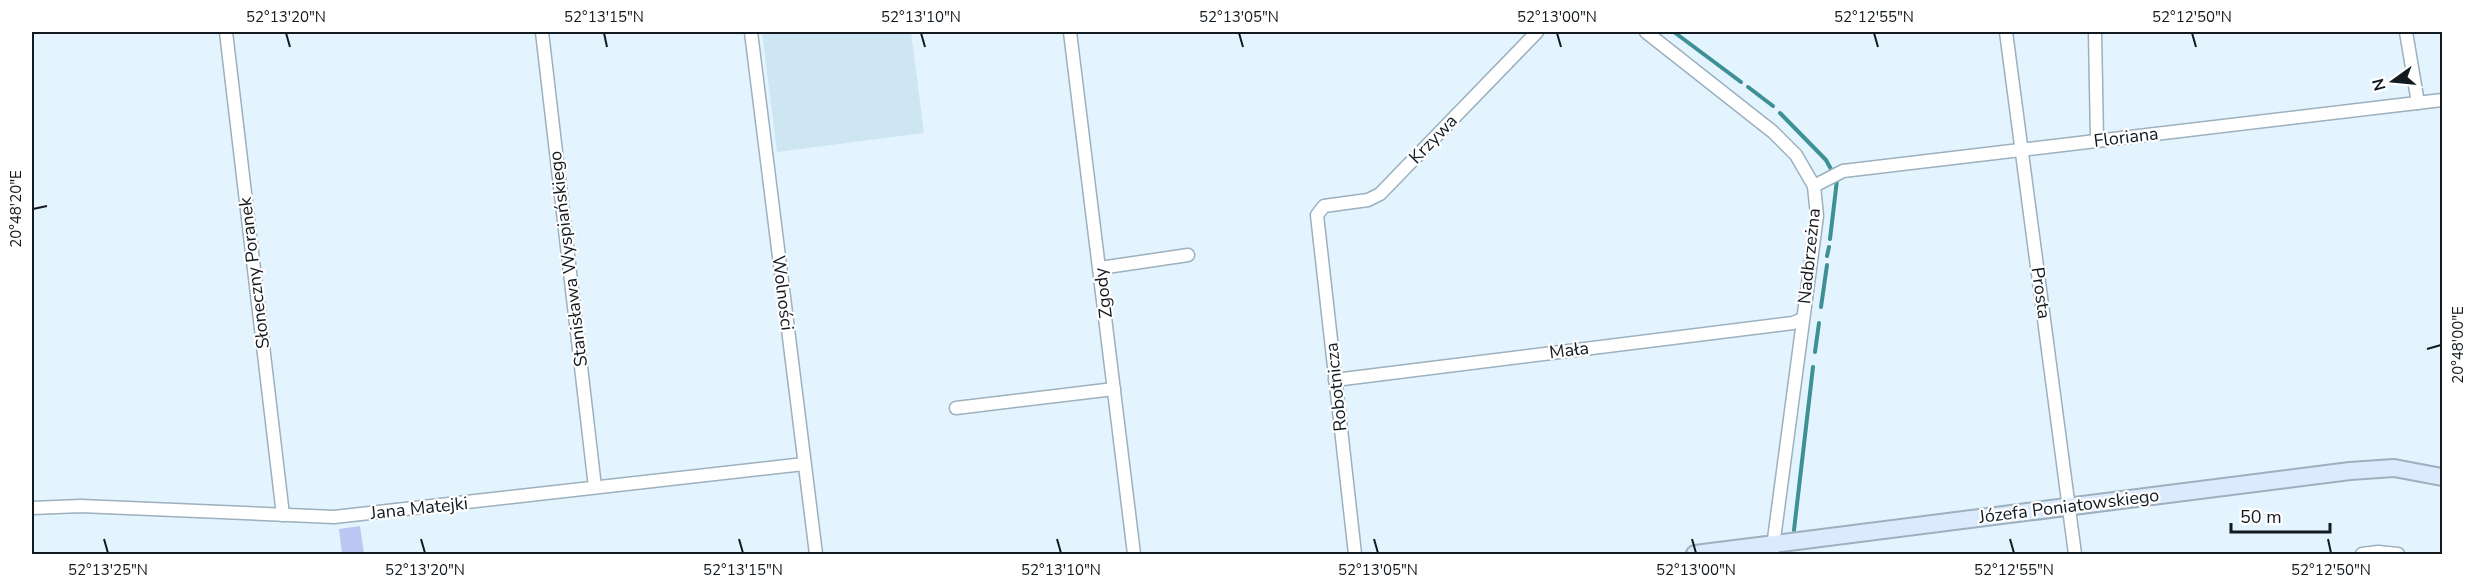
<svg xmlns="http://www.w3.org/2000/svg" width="2474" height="586" viewBox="0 0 2474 586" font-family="'Nunito Sans',sans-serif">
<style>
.built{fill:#cee5f2}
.green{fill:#bbc6f2}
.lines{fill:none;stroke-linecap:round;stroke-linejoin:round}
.stream{stroke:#3d9094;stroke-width:4}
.street-casing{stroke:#9cb0bd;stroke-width:15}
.secondary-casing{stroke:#9cb0bd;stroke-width:20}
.street{stroke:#fff;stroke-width:12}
.secondary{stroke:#dceafe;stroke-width:16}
.ticks{fill:none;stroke:#131a1f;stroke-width:2}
.labels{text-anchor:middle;stroke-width:4.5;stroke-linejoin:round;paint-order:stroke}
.street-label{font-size:18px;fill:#131a1f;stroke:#fff}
.neatline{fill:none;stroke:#131a1f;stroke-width:2}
.ticks-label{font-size:15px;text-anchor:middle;fill:#131a1f}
</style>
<rect width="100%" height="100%" fill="#e3f4ff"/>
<polygon class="built" points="762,32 911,32 924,133 777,152"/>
<polygon class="green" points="360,526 364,554 342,554 339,529"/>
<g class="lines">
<g class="stream">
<polyline points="1674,32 1741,82"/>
<polyline points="1748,87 1773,106"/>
<polyline points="1780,113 1826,160 1837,180 1830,239"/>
<polyline points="1827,256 1829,247"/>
<polyline points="1821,307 1827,265"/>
<polyline points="1815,352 1819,323"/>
<polyline points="1794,530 1813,367"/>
</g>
<g class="street-casing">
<g id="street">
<polyline points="226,32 283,515"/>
<polyline points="542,32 595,487"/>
<polyline points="751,32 816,554"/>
<polyline points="1070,32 1134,554"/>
<polyline points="1646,32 1773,132 1796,155 1814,186 1817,216 1772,554"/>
<polyline points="2006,32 2075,554"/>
<polyline points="2095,32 2097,140"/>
<polyline points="2406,32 2418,103"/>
<polyline points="1814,186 1843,171 2442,100"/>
<polyline points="1100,268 1188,255"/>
<polyline points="1335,380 1793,323 1802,319"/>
<polyline points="956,408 1114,389"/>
<polyline points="32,508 81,506 334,517 804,464"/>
<polyline points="1355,554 1317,215 1324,206 1368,200 1380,194 1537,32"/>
<polyline points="2362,554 2378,552 2398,554"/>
</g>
</g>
<g class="secondary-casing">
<polyline id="secondary" points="1695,554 2350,471 2394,468 2442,477"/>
</g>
<use href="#street" class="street"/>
<use href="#secondary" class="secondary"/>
</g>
<path class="ticks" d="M286,33L290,47M604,33L607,47M921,33L925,47M1239,33L1243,47M1557,33L1561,47M1874,33L1878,47M2192,33L2196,47M33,209L47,206M2427,349L2441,345M104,539L108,553M421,539L425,553M739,539L743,553M1057,539L1061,553M1374,539L1378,553M1692,539L1696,553M2010,539L2014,553M2328,539L2331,553"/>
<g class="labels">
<g class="street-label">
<text transform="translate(2126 137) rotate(-7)" y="6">Floriana</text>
<text transform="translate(1433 139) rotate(-46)" y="6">Krzywa</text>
<text transform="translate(1809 256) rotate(-84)" y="6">Nadbrzeżna</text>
<text transform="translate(568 259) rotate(-97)" y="6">Stanisława Wyspiańskiego</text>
<text transform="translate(254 273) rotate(-97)" y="6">Słoneczny Poranek</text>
<text transform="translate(783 293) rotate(83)" y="6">Wolności</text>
<text transform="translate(1103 293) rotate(-97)" y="6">Zgody</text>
<text transform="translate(2041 293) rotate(82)" y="6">Prosta</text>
<text transform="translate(1569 350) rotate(-7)" y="6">Mała</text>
<text transform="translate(1336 387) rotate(-96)" y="6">Robotnicza</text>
<text transform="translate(2069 506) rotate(-7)" y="6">Józefa Poniatowskiego</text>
<text transform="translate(419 508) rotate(-6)" y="6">Jana Matejki</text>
</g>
</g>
<rect width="2474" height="586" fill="none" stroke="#ffffff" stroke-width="66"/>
<g transform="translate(2393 81) rotate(255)" stroke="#ffffff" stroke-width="4.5" paint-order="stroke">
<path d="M0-4.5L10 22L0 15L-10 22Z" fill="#131a1f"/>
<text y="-9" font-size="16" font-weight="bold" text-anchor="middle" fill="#131a1f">N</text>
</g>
<path d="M2231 523v9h99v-9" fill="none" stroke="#131a1f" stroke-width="3"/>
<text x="2240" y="523" font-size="18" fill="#131a1f" stroke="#ffffff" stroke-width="4.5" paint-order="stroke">50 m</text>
<rect x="33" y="33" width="2408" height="520" class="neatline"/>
<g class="ticks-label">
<text x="286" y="22">52°13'20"N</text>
<text x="604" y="22">52°13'15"N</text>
<text x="921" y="22">52°13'10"N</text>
<text x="1239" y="22">52°13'05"N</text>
<text x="1557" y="22">52°13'00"N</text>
<text x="1874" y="22">52°12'55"N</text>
<text x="2192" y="22">52°12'50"N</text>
<text transform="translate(16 209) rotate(-90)" y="5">20°48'20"E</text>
<text transform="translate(2458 345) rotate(-90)" y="5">20°48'00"E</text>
<text x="108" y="575">52°13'25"N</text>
<text x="425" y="575">52°13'20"N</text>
<text x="743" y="575">52°13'15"N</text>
<text x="1061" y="575">52°13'10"N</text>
<text x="1378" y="575">52°13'05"N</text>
<text x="1696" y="575">52°13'00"N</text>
<text x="2014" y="575">52°12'55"N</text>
<text x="2331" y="575">52°12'50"N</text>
</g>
</svg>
